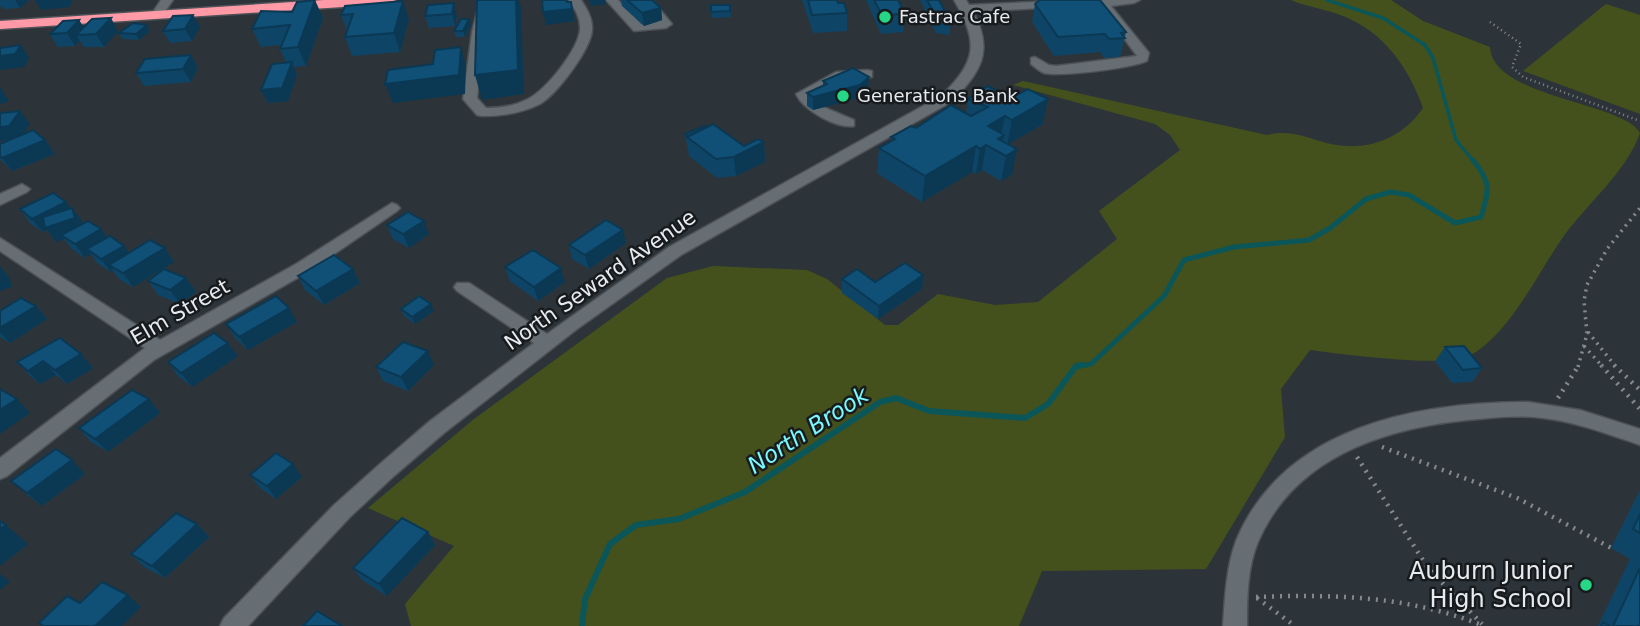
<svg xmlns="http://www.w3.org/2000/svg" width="1640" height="626" viewBox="0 0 1640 626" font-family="'DejaVu Sans',sans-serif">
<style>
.green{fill:#45511c}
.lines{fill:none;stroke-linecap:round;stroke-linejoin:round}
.stream-far2{stroke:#0a5659;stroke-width:3.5}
.stream-far1{stroke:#0a5659;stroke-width:5}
.stream{stroke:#0a5659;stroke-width:6}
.minor-casing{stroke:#4c5156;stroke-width:3}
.highway-casing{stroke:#4c5156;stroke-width:3}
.path-far2{stroke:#858a8f;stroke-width:2.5;stroke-dasharray:1 3.5;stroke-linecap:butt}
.path-far1{stroke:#858a8f;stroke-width:3.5;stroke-dasharray:2 5;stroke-linecap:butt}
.path{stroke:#858a8f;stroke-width:4.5;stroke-dasharray:2 6;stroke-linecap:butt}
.minor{fill:#666e74;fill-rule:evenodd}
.highway{fill:#ff9aa6;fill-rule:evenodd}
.wall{fill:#0e4566}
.shaded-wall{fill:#0b3853}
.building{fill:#105077;stroke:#0b3853;stroke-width:2}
.poi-dot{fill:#26d886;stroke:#181b1d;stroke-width:2.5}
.labels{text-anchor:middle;stroke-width:5;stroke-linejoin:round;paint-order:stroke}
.far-poi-label{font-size:18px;fill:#e7ebef;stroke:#181b1d;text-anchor:start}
.street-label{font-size:21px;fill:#e7ebef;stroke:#181b1d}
.water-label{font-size:23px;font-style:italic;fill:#7af9fe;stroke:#181b1d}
.near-poi-label{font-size:24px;fill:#e7ebef;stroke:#181b1d;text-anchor:end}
</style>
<rect width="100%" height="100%" fill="#2d3439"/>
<g class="green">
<path d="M1291,0H1391L1423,21L1490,47C1492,98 1624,102 1640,133C1626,173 1585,205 1561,240C1537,275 1508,336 1469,356C1444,368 1341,354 1310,350L1281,389L1285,437L1206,569L1042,571L1019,626H411L405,604L454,546L368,508L474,419L667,278L713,266L807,270L827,279L885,325H898L938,294L995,305L1038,302L1117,239L1099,211L1180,150L1170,135L1155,124L1013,85L1023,81L1267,135C1298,127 1317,145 1347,146C1378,148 1406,133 1423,108C1409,68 1384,32 1343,16C1326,9 1307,7 1291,0Z"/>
<polygon points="1606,4 1640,15 1640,114 1523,71"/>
</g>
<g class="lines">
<polyline class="stream-far2" points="1327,0 1383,18 1425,45 1433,58 1456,140 1474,162"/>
<path class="stream-far1" d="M1075,367L1091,364L1164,296L1184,260L1234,247L1309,240L1330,228L1366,199L1390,192L1409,195L1455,223L1481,217C1489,189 1492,184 1473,160"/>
<polyline class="stream" points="582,626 585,599 610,544 636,525 679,519 745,492 880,402 896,398 929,411 1025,418 1048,404 1076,366 1082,365"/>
<g class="minor-casing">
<g id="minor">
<polygon points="161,0 173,0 161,17 153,17 151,15"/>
<path d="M480,0H492L484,32L477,98L486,108C501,108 515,106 528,99C546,90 578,50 580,30C581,19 575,9 569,0H581C587,9 593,19 592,30C591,49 557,94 540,104C522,113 502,116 482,116L477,115L463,99L472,32Z"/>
<polygon points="606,0 618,0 641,24 658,22 640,0 652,0 672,24 666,28 634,31"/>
<path d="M954,0H966L969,5L1057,1L1063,4L1057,7L973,12C995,52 980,73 951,102L681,255L577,329L444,433L395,475L350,517L248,626H220L224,618L334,505L381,463L430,421L534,343L457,291L454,287L457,283H469L547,334L669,247L941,96C977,61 979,43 954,0Z"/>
<path d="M1096,0H1140L1134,3L1111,6L1149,53L1147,61C1132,68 1061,77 1044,73C1039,71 1035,67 1031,64V58L1035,57L1049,65L1056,66L1137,56Z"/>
<path d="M867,70L872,71V77L844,79L810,95L821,106L854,120V126C837,129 803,110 796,94L836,72Z"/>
<polygon points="22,184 30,189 27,192 0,205 0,194"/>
<polygon points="392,203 397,205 400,208 397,211 308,272 154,360 7,476 0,479 0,458 145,348 0,251 0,238 160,340 296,264"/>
<path d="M1528,402L1580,410L1640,429V445C1608,434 1577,422 1543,418C1522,415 1500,417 1479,419C1391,426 1296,454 1258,542C1247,568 1247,599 1247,626H1223C1225,598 1226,568 1236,541C1283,427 1417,402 1528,402Z"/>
</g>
</g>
<g class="highway-casing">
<polygon id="highway" points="324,0 396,0 389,4 0,29 0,21"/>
</g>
<polyline class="path-far2" points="1490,22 1521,44 1512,67 1523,77 1640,121"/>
<g class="path-far1">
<polyline points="1588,332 1616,367"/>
<polyline points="1584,346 1603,367"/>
<polyline points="1578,367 1587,334 1584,301 1587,285 1607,249 1640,208"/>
</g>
<g class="path">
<polyline points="1601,365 1640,409"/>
<polyline points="1614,365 1640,390"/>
<polyline points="1558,398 1579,365"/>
<polyline points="1382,447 1517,498 1615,550"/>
<polyline points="1357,457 1428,568 1482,624"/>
<path d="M1256,597C1335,594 1410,596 1484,626"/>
<polyline points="1257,598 1295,626"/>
</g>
<use href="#minor" class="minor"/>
<use href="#highway" class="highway"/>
</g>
<g class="wall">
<polygon points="0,0 29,0 20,8 4,9 3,7 0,7"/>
<polygon points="621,0 652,0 661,8 662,20 644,26 622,6"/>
<polygon points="802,0 837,0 838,3 847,13 847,31 813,33"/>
<polygon points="866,0 898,0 905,14 903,32 881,34"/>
<polygon points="920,0 939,0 951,23 949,35 936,33"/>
<polygon points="1035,4 1126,32 1120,57 1104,58 1100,52 1054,56 1032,22"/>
<polygon points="428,5 457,16 455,26 429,28 425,16"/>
<polygon points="711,5 730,5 731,17 712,18"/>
<polygon points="345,6 409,19 400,52 352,56 345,37 347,30 341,15"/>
<polygon points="193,15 200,27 192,41 170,43 163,31"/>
<polygon points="323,18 306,66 294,67 297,75 288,101 268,103 261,90 286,62 280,49 281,45 261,47 252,29"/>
<polygon points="79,20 84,28 118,31 104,47 84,47 80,41 75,46 58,47 50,34"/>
<polygon points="471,25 465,37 456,37 454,31"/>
<polygon points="150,31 139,40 123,39 119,33"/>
<polygon points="191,55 198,68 191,82 144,86 136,73"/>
<polygon points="823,81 868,90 859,98 813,110 807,106 807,93 823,86"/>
<polygon points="968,99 1043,124 1008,144 1012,175 1001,181 982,170 976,174 972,172 922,202 877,173 879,148 891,141 891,137 966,114"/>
<polygon points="20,111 30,124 22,135 45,140 55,154 12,171 0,159 0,144 8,140 0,141"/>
<polygon points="685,134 744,146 764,142 765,162 736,176 717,178 689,156"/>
<polygon points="66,202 70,208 72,208 83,224 101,229 108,238 124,246 129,253 165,248 174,262 133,287 119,279 113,271 111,272 97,263 91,254 85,258 72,249 64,239 56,242 47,230 43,232 30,223 20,209"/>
<polygon points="387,225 429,234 409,248 393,239"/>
<polygon points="626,243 589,269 572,259 569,245"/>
<polygon points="505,267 565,282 538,301 510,281"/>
<polygon points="353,269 360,283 324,305 305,290 298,276"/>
<polygon points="923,275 922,289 878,319 842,293 842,279 875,282"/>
<polygon points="186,278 196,292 180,304 158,295 148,281"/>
<polygon points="36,306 47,319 10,343 0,337 0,311"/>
<polygon points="289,308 297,322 248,350 235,338 226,324"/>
<polygon points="401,309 434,311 415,324 404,316"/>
<polygon points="1445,347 1482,368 1472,382 1452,383 1435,361"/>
<polygon points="81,354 93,368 67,384 56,375 40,384 30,376 17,362"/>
<polygon points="238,356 192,387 178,376 168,362"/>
<polygon points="434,365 408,391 383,381 376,367"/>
<polygon points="149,399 160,413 108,452 91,442 79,428"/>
<polygon points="85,474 42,506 26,494 11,481"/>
<polygon points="250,475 302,477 276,499 260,488"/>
<polygon points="1640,490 1640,626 1598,626 1630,559 1611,548"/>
<polygon points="197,524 209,537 165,578 144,567 131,554"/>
<polygon points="428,532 435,545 387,596 362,580 353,568"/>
</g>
<g class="shaded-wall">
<polygon points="15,0 29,0 20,8"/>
<polygon points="35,0 73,0 69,7 41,10"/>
<polygon points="315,0 323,18 306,66 298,47"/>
<polygon points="516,0 519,0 521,7 524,94 482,100 475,75"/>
<polygon points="566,0 568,9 571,2 575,21 546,25 543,12"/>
<polygon points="589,0 605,0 606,4 591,6"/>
<polygon points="403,1 409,19 400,52 394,33"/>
<polygon points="454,3 457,16 455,26 452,14"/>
<polygon points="661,8 662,20 644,26 642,13"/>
<polygon points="193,15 200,27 192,41 185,29"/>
<polygon points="111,18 118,31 104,47 96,34"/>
<polygon points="469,19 471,25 465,37 463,31"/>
<polygon points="79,20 87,33 76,35 80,41 75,46 67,33"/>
<polygon points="147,25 150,31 139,40 136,34"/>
<polygon points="21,45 29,58 24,67 0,70 0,56"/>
<polygon points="461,47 466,66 465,94 393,103 385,84 459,75"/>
<polygon points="191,55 198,68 191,82 183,69"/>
<polygon points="292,62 297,75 288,101 268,103 261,90"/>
<polygon points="869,77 868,90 859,98 813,110 813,97"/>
<polygon points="0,87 9,101 0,104"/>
<polygon points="1048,99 1043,124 1007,145 1012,120"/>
<polygon points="20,111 30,124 19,139 0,141 0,127"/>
<polygon points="1005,116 1001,136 1004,135 1001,153 986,145 982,170 976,174 980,149 988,126"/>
<polygon points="45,140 55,154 12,171 2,158"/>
<polygon points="764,142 765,162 736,176 734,157"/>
<polygon points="976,146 972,172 922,202 925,176"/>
<polygon points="1017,149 1012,175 1001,181 1006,156"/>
<polygon points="66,202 73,212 72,208 82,221 85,232 61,235 64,239 56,242 47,230 43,232 32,219"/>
<polygon points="424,221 429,234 409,248 403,234"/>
<polygon points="101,229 111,243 87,249 91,254 85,258 75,244"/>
<polygon points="623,230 626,243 589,269 585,255"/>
<polygon points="124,246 134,259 109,265 113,271 111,272 101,259"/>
<polygon points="165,248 174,262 133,287 123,273"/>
<polygon points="0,266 9,277 12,287 0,291"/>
<polygon points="561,268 565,282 538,301 534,287"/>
<polygon points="353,269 360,283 324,305 316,291"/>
<polygon points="923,275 922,289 878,319 879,306"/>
<polygon points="186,278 196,292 180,304 170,290"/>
<polygon points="431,304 434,311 415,324 412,317"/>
<polygon points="36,306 47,319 10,343 0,332 0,328"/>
<polygon points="289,308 297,322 248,350 239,337"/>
<polygon points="228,343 238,356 192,387 181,373"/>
<polygon points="428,351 434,365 408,391 401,377"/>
<polygon points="81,354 93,368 67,384 55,370"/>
<polygon points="43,361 56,375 40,384 28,371"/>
<polygon points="17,399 30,413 0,434 0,410"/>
<polygon points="149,399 160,413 108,452 95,439"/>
<polygon points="72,460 85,474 42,506 27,493"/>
<polygon points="293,464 302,477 276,499 267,486"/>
<polygon points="197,524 209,537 165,578 152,566"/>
<polygon points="6,525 28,544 0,566 0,529"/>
<polygon points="428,532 435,545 387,596 379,584"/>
<polygon points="0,574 10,582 0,590"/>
<polygon points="128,595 141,607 122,626 95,626"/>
</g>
<g class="building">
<polygon points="315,0 298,47 280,49 290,25 252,29 261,11 292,12 297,2"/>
<polygon points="477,0 516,0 518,70 475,75"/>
<polygon points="542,0 566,0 567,2 571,2 572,9 543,12"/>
<polygon points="627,0 652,0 661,8 642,13"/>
<polygon points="808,0 837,0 838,3 844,3 847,13 812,15"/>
<polygon points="874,0 898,0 905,14 882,15"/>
<polygon points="927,0 939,0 951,23 938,20"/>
<polygon points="1040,0 1100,0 1126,32 1121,33 1125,38 1109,39 1105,34 1058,37 1035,4"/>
<polygon points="403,1 394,33 345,37 353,14 341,15 345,6"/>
<polygon points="454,3 452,14 425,16 428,5"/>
<polygon points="711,5 730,5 730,11 711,12"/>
<polygon points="193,15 185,29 163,31 173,16"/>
<polygon points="111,18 96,34 76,35 92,19"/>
<polygon points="461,19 469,19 463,31 454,31"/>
<polygon points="79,20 67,33 50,34 63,21"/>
<polygon points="133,23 147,25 136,34 119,33"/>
<polygon points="21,45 15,54 0,56 0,48"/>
<polygon points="461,47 459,75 385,84 388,70 433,64 435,50"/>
<polygon points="191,55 183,69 136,73 145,59"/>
<polygon points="292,62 282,88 261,90 272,64"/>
<polygon points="853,68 869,77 860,85 813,97 807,93 827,84 823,81"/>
<polygon points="988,86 1011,98 1028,89 1048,99 1012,120 1005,116 988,126 1004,135 998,139 1017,149 1006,156 986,145 980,149 976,146 925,176 879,148 895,139 891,137 911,126 916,128 951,105 971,116 988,107 968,99"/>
<polygon points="20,111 9,126 0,127 0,114 1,113"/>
<polygon points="713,124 744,146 758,139 764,142 734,157 716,159 687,137"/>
<polygon points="704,126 706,127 688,136 685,134"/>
<polygon points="33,130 45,140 2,158 0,156 0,144"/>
<polygon points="53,193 66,202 32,219 20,209"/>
<polygon points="72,208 75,218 45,228 43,217"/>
<polygon points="408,212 424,221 403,234 387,225"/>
<polygon points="606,220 623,230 585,255 569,245"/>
<polygon points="88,221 101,229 75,244 61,235"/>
<polygon points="110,236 124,246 101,259 87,249"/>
<polygon points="150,240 165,248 123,273 109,265"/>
<polygon points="533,250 561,268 534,287 505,267"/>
<polygon points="334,255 353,269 316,291 298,276"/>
<polygon points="905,263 923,275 879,306 842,279 857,269 875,282"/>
<polygon points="164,269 186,278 170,290 148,281"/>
<polygon points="276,296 289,308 239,337 226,324"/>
<polygon points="419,296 431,304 412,317 401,309"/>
<polygon points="21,298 36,306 0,328 0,311"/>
<polygon points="214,333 228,343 181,373 168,362"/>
<polygon points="60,338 81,354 55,370 43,361 28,371 17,362"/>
<polygon points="403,342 428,351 401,377 376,367"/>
<polygon points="1464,346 1482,368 1463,370 1445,347"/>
<polygon points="0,389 17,399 0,410"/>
<polygon points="132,390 149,399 95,439 79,428"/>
<polygon points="56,449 72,460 27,493 11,481"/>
<polygon points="276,453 293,464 267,486 250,475"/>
<polygon points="176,513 197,524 152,566 131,554"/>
<polygon points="1640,514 1640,533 1633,529"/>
<polygon points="402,518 428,532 379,584 353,568"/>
<polygon points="0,521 6,525 0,529"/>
<polygon points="1640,568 1640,626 1613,626"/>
<polygon points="102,582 128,595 95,626 44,626 39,623 67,596 80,603"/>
<polygon points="317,611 342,626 303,626"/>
<polygon points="1603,622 1610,626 1601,626"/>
</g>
<g class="poi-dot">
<circle cx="885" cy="17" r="7"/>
<circle cx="843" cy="96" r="7"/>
<circle cx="1586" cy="585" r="7"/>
</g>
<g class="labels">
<g class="far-poi-label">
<text x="899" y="23">Fastrac Cafe</text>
<text x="857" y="102">Generations Bank</text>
</g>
<g class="street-label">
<text transform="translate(600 280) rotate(-35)" y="7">North Seward Avenue</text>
<text transform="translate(180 312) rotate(-30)" y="7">Elm Street</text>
</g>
<g class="water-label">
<text transform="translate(808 430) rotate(-33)" y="8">North Brook</text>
</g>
<g class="near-poi-label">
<text x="1572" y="579">Auburn Junior<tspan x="1572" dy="28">High School</tspan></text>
</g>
</g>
</svg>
